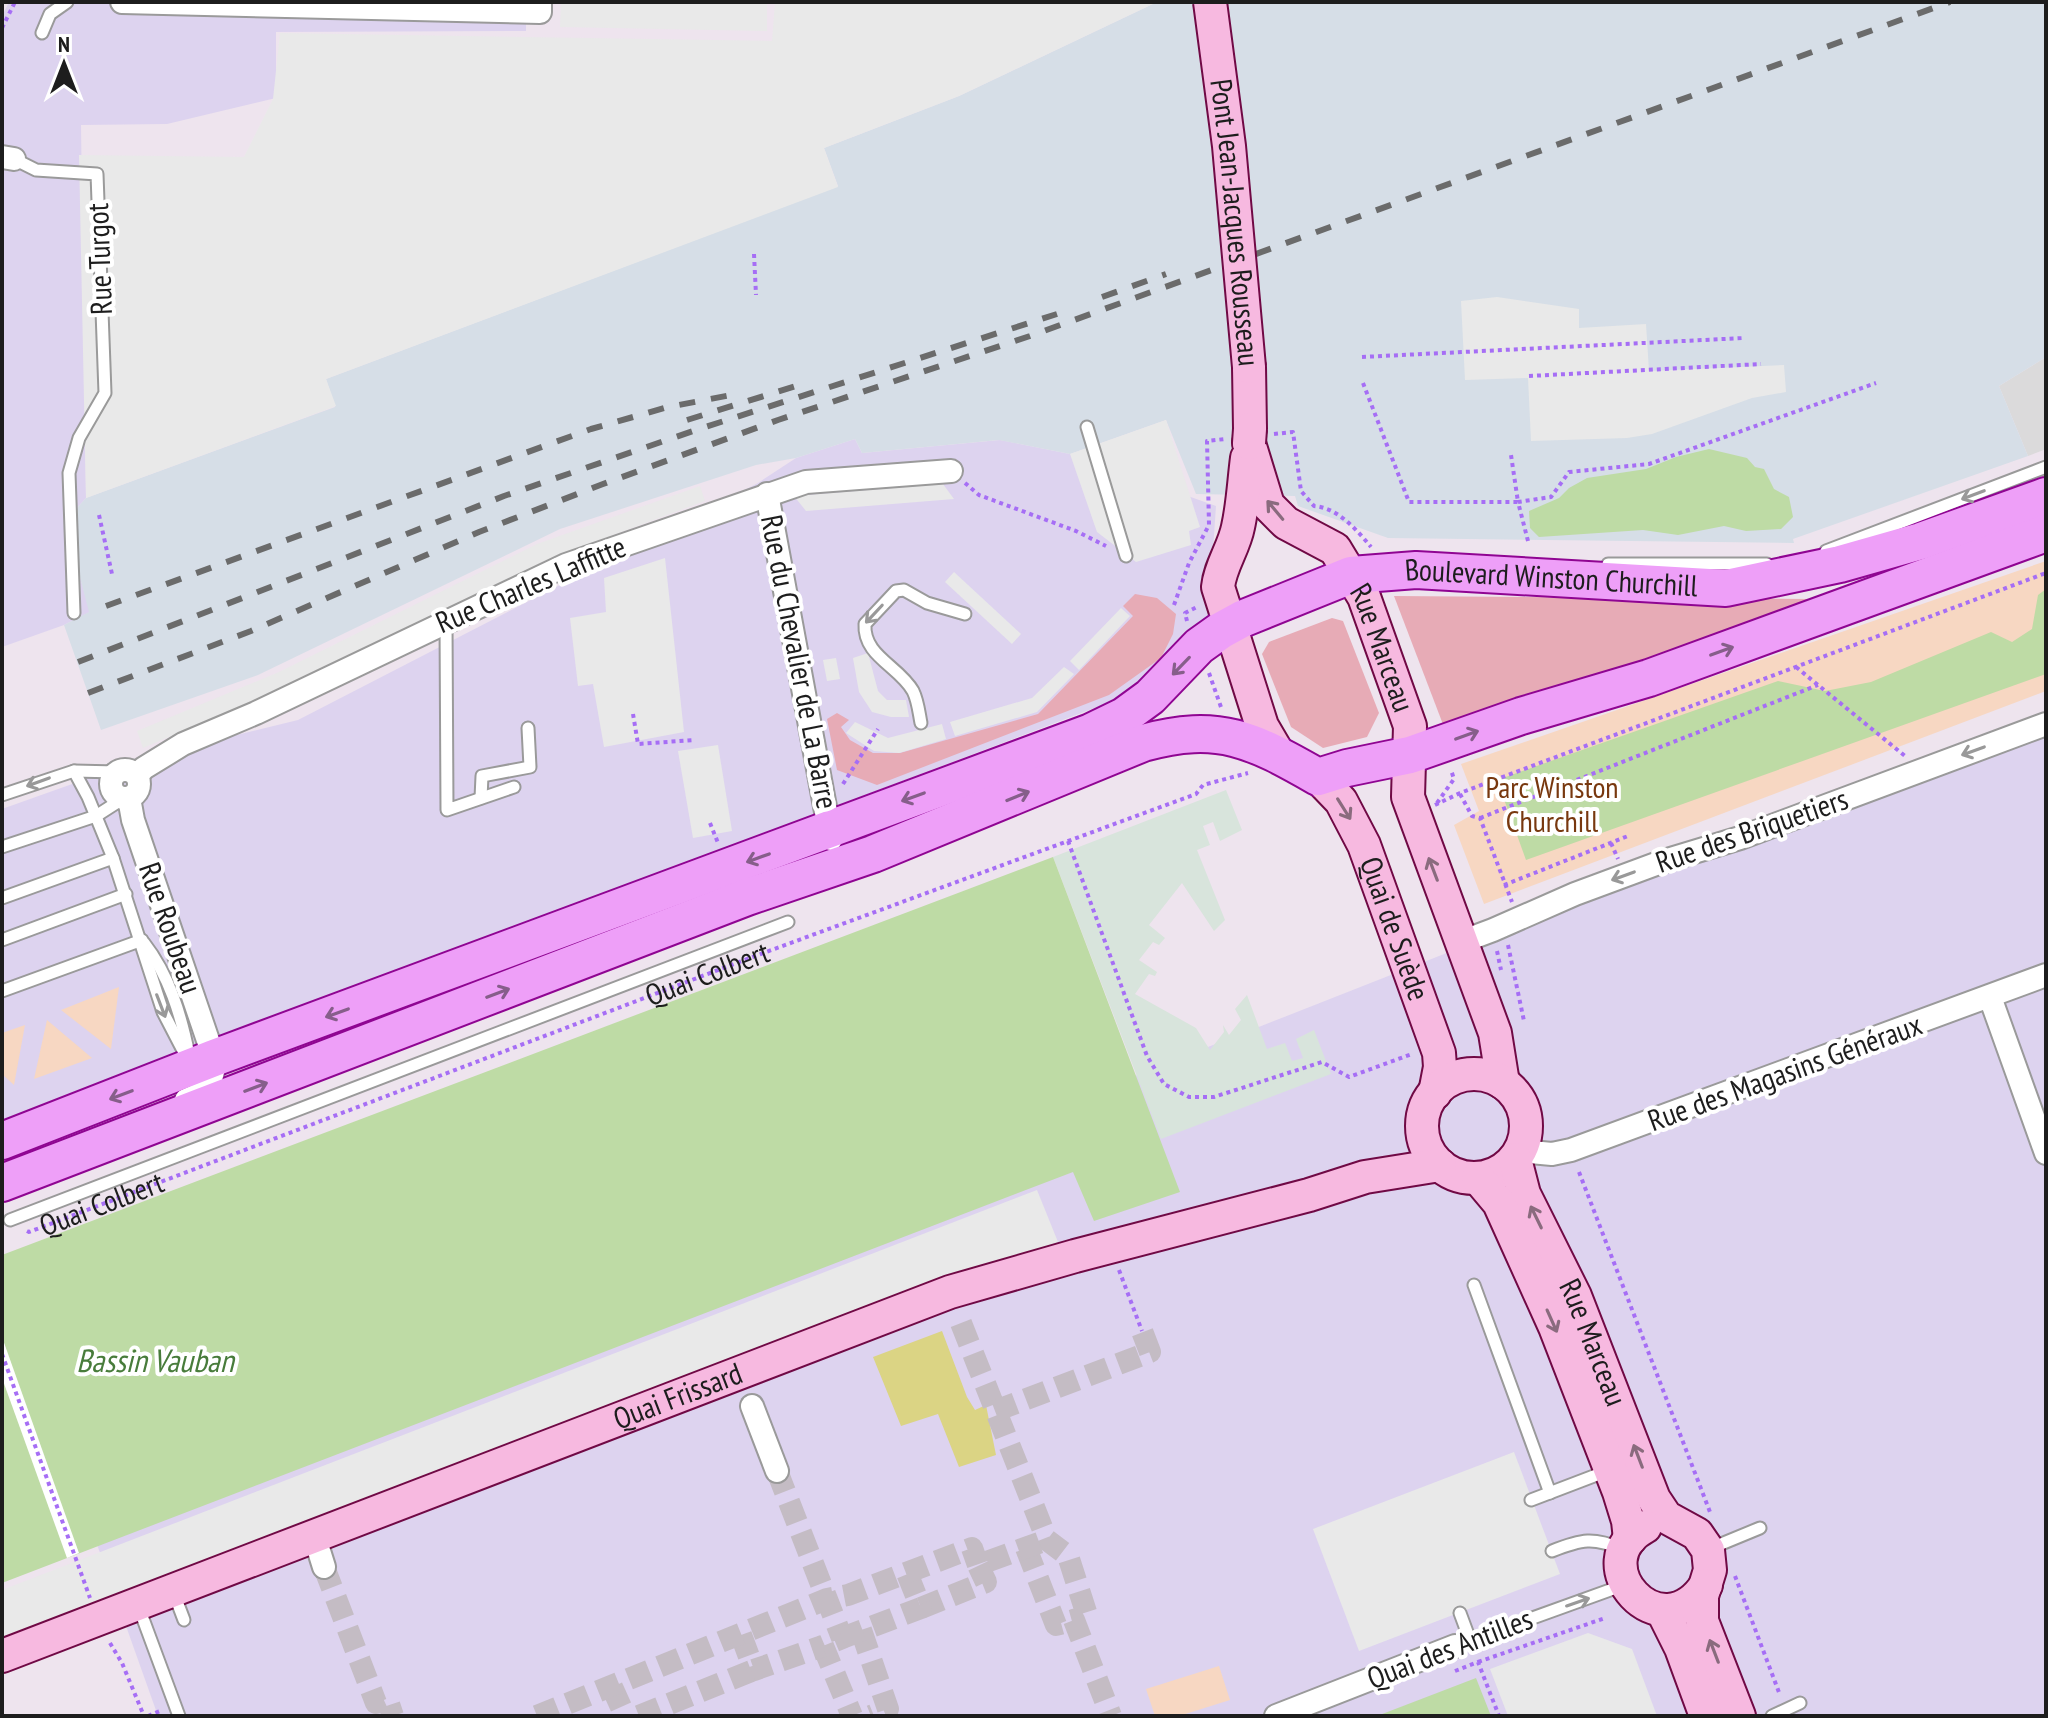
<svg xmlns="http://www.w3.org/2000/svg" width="2048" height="1718" viewBox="0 0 2048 1718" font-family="'PT Sans Narrow',sans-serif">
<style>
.residential{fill:#dbdadb}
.commercial{fill:#ddd3ef}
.industrial{fill:#d6dee7}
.grass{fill:#e7abb6}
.park{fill:#f7d7c2}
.pitch{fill:#dbd484}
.parking{fill:#e9e9e9}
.plaza{fill:#d8e4dc}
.water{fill:#bedba5}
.pier{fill:#fff}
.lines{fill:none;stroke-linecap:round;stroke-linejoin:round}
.street-tunnel{stroke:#c4bcc4;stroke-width:22;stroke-dasharray:22 11;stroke-linecap:butt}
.lane-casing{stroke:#9a9a9a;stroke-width:15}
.street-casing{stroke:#9a9a9a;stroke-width:26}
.secondary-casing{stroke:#700945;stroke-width:36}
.primary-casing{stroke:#8f0592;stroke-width:40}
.path{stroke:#a66ef5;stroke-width:4;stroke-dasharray:4 4;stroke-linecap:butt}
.lane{stroke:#fff;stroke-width:11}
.street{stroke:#fff;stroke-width:22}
.secondary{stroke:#f7b9e0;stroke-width:32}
.primary{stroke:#ee9ff8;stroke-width:36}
.rail{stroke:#6b6b6b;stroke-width:6;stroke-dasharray:16 16;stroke-linecap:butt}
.secondary-bridge-casing{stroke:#700945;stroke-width:36;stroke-linecap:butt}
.secondary-bridge{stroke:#f7b9e0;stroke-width:32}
.oneway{stroke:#999}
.oneway2{stroke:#8a6b7e}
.oneway3{stroke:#865e8a}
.labels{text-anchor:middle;stroke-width:8;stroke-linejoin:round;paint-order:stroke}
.street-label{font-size:30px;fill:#1d1d1d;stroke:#fff}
.park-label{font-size:30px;fill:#78380f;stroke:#fff}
.water-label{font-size:32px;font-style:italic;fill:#487c3b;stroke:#fff}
</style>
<rect width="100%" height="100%" fill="#eee4ee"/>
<polygon class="residential" points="2046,357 2046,449 2028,456 1999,386"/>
<g class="commercial">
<polygon points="9,2 526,2 526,31 276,32 276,98 167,124 81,125 86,498 76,509 78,570 90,612 64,625 2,647 2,16"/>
<polygon points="855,439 862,453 1000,440 1070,454 1216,506 1205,666 2,1123 2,809 75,783 92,770 298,720 758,483 796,458"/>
<polygon points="2046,717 2046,1716 158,1716 89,1522 1142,1073"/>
</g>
<polygon class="industrial" points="1157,2 2046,2 2046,357 1999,386 2028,456 1793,539 1794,543 1388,538 1298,506 1295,496 1196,494 1166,420 1070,454 999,440 862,453 855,439 796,458 756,465 560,529 258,675 101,730 64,625 89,612 78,570 76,509 86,498 335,407 326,379 838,186 824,148 959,96"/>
<g class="grass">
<polygon points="1135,594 1157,598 1176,614 1173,634 1161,658 1109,695 877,785 837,770 827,719 837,713 849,720 841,727 850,740 873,753 900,753 1038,714 1133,616 1123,606"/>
<polygon points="1394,596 1812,599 1812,608 1444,727"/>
<polygon points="1332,618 1343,621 1379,713 1367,737 1323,748 1291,727 1262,654 1269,642"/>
<polygon points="365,1019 369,1030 300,1056 296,1045"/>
</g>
<g class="park">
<polygon points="2046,561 2046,691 1484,904 1454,825 1479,811 1461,764"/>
<polygon points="119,987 111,1049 61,1010"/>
<polygon points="47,1020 92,1058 34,1079"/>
<polygon points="25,1025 14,1085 2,1074 2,1033"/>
<polygon points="1219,1666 1230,1700 1179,1716 1155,1716 1146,1689"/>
</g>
<polygon class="pitch" points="942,1331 967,1397 975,1410 986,1405 996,1455 959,1467 938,1414 901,1426 873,1357"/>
<g class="parking">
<polygon points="561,2 767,2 767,31 560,27"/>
<polygon points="775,2 1157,2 959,96 824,148 838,187 326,379 336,406 86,498 79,155 244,157 273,99 280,33 772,41"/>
<polygon points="1497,297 1579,309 1579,328 1646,324 1649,371 1784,365 1786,392 1752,398 1652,434 1627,438 1531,441 1528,378 1465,380 1461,301"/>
<polygon points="1166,420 1200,527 1189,531 1191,545 1136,562 1097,532 1070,454"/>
<polygon points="943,484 954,499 806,511 794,496"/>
<polygon points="700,486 705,501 549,559 285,688 143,748 137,731 279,672 537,544"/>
<polygon points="665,558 684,732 604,747 593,684 578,686 570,618 606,612 604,578"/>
<polygon points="954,572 1021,634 1012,644 945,582"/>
<polygon points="1121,608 1130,616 1079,670 1070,661"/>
<polygon points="868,653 878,691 887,700 906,700 909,717 891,717 872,712 859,692 853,658"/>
<polygon points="836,658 840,679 827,681 823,660"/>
<polygon points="1064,667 1074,674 1037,712 955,736 950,722 1032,698"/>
<polygon points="855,722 888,738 942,724 946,739 899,753 874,751 846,733"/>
<polygon points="718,745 732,831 693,838 678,751"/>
<polygon points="1037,1190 1058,1242 2,1644 2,1590"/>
<polygon points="1514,1452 1560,1574 1359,1651 1313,1529"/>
<polygon points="1588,1633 1632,1649 1657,1716 1508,1716 1490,1669"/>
</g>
<polygon class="plaza" points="1226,790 1242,830 1220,841 1213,822 1203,826 1210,845 1197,850 1225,920 1214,931 1182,883 1149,925 1165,938 1159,945 1153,942 1139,960 1157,972 1155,976 1149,974 1135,994 1196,1028 1210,1050 1224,1032 1223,1025 1229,1035 1241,1020 1235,1009 1247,995 1267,1049 1285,1043 1292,1061 1303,1058 1296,1039 1314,1030 1331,1074 1161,1139 1053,857"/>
<g class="water">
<polygon points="1709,449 1747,458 1755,467 1764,469 1774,489 1789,497 1793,517 1781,529 1746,531 1724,526 1678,535 1643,530 1539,537 1530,528 1529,511 1559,498 1569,488 1587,478 1646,469 1676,457"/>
<polygon points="2046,589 2046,674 1526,860 1497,780 1778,681 1825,691 1871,682 1991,632 2012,642 2032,629 2038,595"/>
<polygon points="1053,857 1180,1192 1094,1221 1073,1172 2,1583 2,1255"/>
<polygon points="1476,1678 1491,1716 1377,1716"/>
</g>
<polygon class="pier" points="2,1337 79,1553 67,1558 2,1378"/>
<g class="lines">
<g class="street-tunnel">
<polyline points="961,1323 1047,1540 1068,1556 1087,1615 1074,1620"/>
<polyline points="995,1411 1150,1352 1142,1331"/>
<polyline points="777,1471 842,1638 823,1646 852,1716"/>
<polyline points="1026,1548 1056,1625 1074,1620 1111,1716"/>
<polyline points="324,1567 376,1703 387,1698 393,1716"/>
<polyline points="921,1608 986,1582 978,1565"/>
<polyline points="861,1630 888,1709 871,1716"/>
<polyline points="741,1635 754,1670 823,1646"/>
<polyline points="842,1638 921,1608 907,1573"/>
<polyline points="612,1687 625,1716"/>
<polyline points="537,1716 827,1599 848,1595 972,1548 978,1565 1047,1540"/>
<polyline points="639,1716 754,1670"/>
</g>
<g class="lane-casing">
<g id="lane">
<polyline points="42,33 50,14 67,2"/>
<polyline points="14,159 36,170 97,174 105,393 79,438 69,473 74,613"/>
<polyline points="1087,427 1126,556"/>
<polyline points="1826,551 2046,467"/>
<polyline points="1608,564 1767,564"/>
<polyline points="446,622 447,810 514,787"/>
<path d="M921,723C919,713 918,701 913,691C899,666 863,656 865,624L896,591L904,590L927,603L965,614"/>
<polyline points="74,771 88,797 113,858 163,1012 190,1064"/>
<polyline points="2,795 74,771 117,772"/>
<polyline points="481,798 482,776 530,767 528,728"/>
<polyline points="2,847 96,816 124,798"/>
<polyline points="2,898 113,858"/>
<polyline points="2,940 126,894"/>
<path d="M144,943C169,975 181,1015 189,1055"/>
<polyline points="2,991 142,940"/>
<polyline points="10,1220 788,922"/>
<polyline points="1474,1285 1550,1493"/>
<polyline points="1531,1500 1607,1471"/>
<polyline points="1709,1549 1760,1528"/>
<path d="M1552,1551C1582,1539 1593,1537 1623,1549"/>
<polyline points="173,1591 184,1620"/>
<polyline points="139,1608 179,1716"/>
<polyline points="1460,1613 1470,1640"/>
<polyline points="1455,1646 1624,1585"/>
<polyline points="1772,1716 1800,1703"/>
</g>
</g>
<g class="street-casing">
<g id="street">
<polyline points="122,2 540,12 540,2"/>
<polyline points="2,157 14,159"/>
<polyline points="767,494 831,839"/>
<circle cx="125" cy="784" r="14"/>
<polyline points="137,775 144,768 183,744 256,713 566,565 806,482 951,471"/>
<polyline points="129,798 133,820 214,1058 214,1068 208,1090 186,1100"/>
<polyline points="1461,942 1493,930 1575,894 1664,861 1740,838 2046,724"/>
<polyline points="1990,997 2046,1153"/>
<polyline points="1520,1151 1552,1154 1571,1150 2046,975"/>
<polyline points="752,1406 777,1471"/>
<polyline points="314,1535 324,1567"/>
<polyline points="1276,1716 1455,1646"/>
</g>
</g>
<g class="secondary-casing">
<g id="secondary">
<polyline points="1249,367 1250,429"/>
<path id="s2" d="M1249,443L1268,505L1286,523L1335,549L1364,597L1410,726L1408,797L1495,1033L1503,1083"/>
<path d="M1247,458C1244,481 1243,505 1238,527C1234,548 1220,566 1218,587L1262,726L1279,755"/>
<path id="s3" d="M1318,777L1341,801L1364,845L1439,1053L1440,1067L1435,1093"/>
<circle cx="1474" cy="1126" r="52"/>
<path id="s4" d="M1515,1159L1524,1194L1575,1296L1654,1499L1666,1517L1697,1534L1708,1550L1710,1570L1702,1596V1621L1739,1716"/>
<polyline points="1478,1178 1499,1203 1555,1327 1619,1492 1628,1521 1630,1539"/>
<path d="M1645,1527C1580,1562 1660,1654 1706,1585"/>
<polyline points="1662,1610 1681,1648 1706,1716"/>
<path id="s5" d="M2,1656L950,1292L1075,1256L1309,1195L1365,1177L1440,1165"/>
</g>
</g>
<g class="primary-casing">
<g id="primary">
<path id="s6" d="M2,1141L214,1058L1091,732L1124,716L1150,697L1199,646L1220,631L1242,619L1351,575L1416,570L1726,588L1840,564L1921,541L2046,496"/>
<path d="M2,1183L747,897L873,854L1143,743C1219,722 1253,740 1318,777L1347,768L1410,755L1521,716L1649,678L2046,533"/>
</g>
</g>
<g class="path">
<polyline points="2,28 15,2"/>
<polyline points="754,254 756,295"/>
<polyline points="1362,357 1744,338"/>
<polyline points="1529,376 1761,364"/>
<polyline points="1363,383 1409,502 1518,502 1511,455"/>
<path d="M1274,434L1293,432L1301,491L1314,506C1338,508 1356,529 1371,547"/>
<polyline points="965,483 979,495 1076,531 1106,546"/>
<polyline points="99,515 112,574"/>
<polyline points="1528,541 1518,502 1551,497 1569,472 1649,464 1876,383"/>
<polyline points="1174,605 1189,563 1209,525 1207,441 1225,439"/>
<polyline points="1187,621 1185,613 1199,606"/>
<polyline points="1796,667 1905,756"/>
<polyline points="1209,673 1222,710"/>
<polyline points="633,714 638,744 694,740"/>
<polyline points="843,784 878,729"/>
<polyline points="1460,794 1472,816 1480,818 1512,902"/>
<polyline points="1437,803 1454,779 1451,770"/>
<polyline points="1435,805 1460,793 2046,573"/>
<polyline points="1480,818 1818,685"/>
<polyline points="710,823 718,843"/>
<polyline points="1068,841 1147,1056 1164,1084 1189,1097 1214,1097 1322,1062 1349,1077 1412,1054"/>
<polyline points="1611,843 1618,859"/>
<polyline points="1504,885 1628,836"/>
<polyline points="1508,945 1524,1021"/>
<polyline points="1497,951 1501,970"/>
<polyline points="1579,1172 1710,1512"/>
<path id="s1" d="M27,1231L29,1232L747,959L1196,794L1203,785L1248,773"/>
<polyline points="1119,1270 1142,1331"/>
<polyline points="2,1354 90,1598"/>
<polyline points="2,1569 2,1570"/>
<polyline points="1735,1576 1780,1695"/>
<polyline points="110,1643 122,1663 144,1716"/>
<polyline points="1478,1662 1605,1618"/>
<polyline points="1455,1671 1478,1662 1499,1716"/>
<polyline points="148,1716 160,1711"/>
</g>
<use href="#lane" class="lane"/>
<use href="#street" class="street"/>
<use href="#secondary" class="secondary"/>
<use href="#primary" class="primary"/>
<g class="rail">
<polyline points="1102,297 1166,274"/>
<polyline points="687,420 809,382"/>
<polyline points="106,606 591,429 668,407 742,393"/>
<polyline points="78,662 504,496 696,430 1057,314"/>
<polyline points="88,693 251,631 479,532 603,484 778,420 1030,336 1950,2"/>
</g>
<g class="secondary-bridge-casing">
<g id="secondary-bridge">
<path id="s7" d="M1210,2L1229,146L1249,367"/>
<polyline points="1249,443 1250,429"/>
</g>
</g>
<use href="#secondary-bridge" class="secondary-bridge"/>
</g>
<defs><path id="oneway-shaft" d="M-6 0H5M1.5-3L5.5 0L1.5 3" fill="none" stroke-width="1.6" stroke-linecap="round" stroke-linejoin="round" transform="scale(2)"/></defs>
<g class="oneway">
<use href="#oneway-shaft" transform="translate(1973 495) rotate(159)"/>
<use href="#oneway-shaft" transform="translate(874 614) rotate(133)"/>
<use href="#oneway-shaft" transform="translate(1973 751) rotate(160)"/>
<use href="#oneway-shaft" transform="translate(38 782) rotate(160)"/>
<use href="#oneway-shaft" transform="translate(1623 876) rotate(160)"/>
<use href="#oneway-shaft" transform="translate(161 1006) rotate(69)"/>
<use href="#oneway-shaft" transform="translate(1578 1602) rotate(-19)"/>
</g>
<g class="oneway2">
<use href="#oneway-shaft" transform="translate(1275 510) rotate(-130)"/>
<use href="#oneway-shaft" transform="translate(1344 809) rotate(58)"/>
<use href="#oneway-shaft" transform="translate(1433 869) rotate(-111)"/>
<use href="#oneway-shaft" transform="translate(1536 1217) rotate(-116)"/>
<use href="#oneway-shaft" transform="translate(1552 1321) rotate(66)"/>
<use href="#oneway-shaft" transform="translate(1638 1456) rotate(-111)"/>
<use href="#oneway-shaft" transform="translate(1714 1651) rotate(-111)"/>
</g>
<g class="oneway3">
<use href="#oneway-shaft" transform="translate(1722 651) rotate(-20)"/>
<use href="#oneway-shaft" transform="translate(1181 666) rotate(134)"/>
<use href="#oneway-shaft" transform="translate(1467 735) rotate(-20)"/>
<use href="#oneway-shaft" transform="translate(1018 796) rotate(-22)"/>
<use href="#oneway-shaft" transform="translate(913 797) rotate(160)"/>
<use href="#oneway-shaft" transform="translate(758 858) rotate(160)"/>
<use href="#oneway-shaft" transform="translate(498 993) rotate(-21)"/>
<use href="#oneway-shaft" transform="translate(337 1013) rotate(160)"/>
<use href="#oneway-shaft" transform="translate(256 1087) rotate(-21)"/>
<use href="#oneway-shaft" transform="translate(121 1095) rotate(159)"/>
</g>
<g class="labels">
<g class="street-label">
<text dy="10" stroke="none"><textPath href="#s7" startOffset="222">Pont Jean-Jacques Rousseau</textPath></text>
<text transform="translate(100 259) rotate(-92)" y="10">Rue Turgot</text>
<text dy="10" stroke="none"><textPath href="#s6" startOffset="1672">Boulevard Winston Churchill</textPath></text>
<text transform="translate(531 585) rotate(-23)" y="10">Rue Charles Laffitte</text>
<text dy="10" stroke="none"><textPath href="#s2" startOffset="256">Rue Marceau</textPath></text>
<text transform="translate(799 662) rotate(79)" y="10">Rue du Chevalier de La Barre</text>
<text transform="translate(1752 831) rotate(-19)" y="10">Rue des Briquetiers</text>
<text transform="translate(170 928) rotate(71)" y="10">Rue Roubeau</text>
<text dy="10" stroke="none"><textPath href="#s3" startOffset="172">Quai de Suède</textPath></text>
<text dy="10" stroke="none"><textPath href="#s1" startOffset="728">Quai Colbert</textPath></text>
<text transform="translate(1785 1073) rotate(-20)" y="10">Rue des Magasins Généraux</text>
<text dy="10" stroke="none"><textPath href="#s1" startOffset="80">Quai Colbert</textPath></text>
<text dy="10" stroke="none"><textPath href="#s4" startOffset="200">Rue Marceau</textPath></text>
<text dy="10" stroke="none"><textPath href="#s5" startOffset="724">Quai Frissard</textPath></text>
<text transform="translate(1450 1649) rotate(-21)" y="10">Quai des Antilles</text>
</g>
<g class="park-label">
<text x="1552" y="798">Parc Winston<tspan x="1552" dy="34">Churchill</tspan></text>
</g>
<g class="water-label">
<text x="155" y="1372">Bassin Vauban</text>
</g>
</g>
<rect width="2048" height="1718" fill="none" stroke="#1d1d1d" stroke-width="8"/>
<g transform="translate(64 64)" stroke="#ffffff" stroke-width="6" paint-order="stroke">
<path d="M0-6L14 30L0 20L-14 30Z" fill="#1d1d1d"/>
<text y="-12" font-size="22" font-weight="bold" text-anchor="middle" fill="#1d1d1d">N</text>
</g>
</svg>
